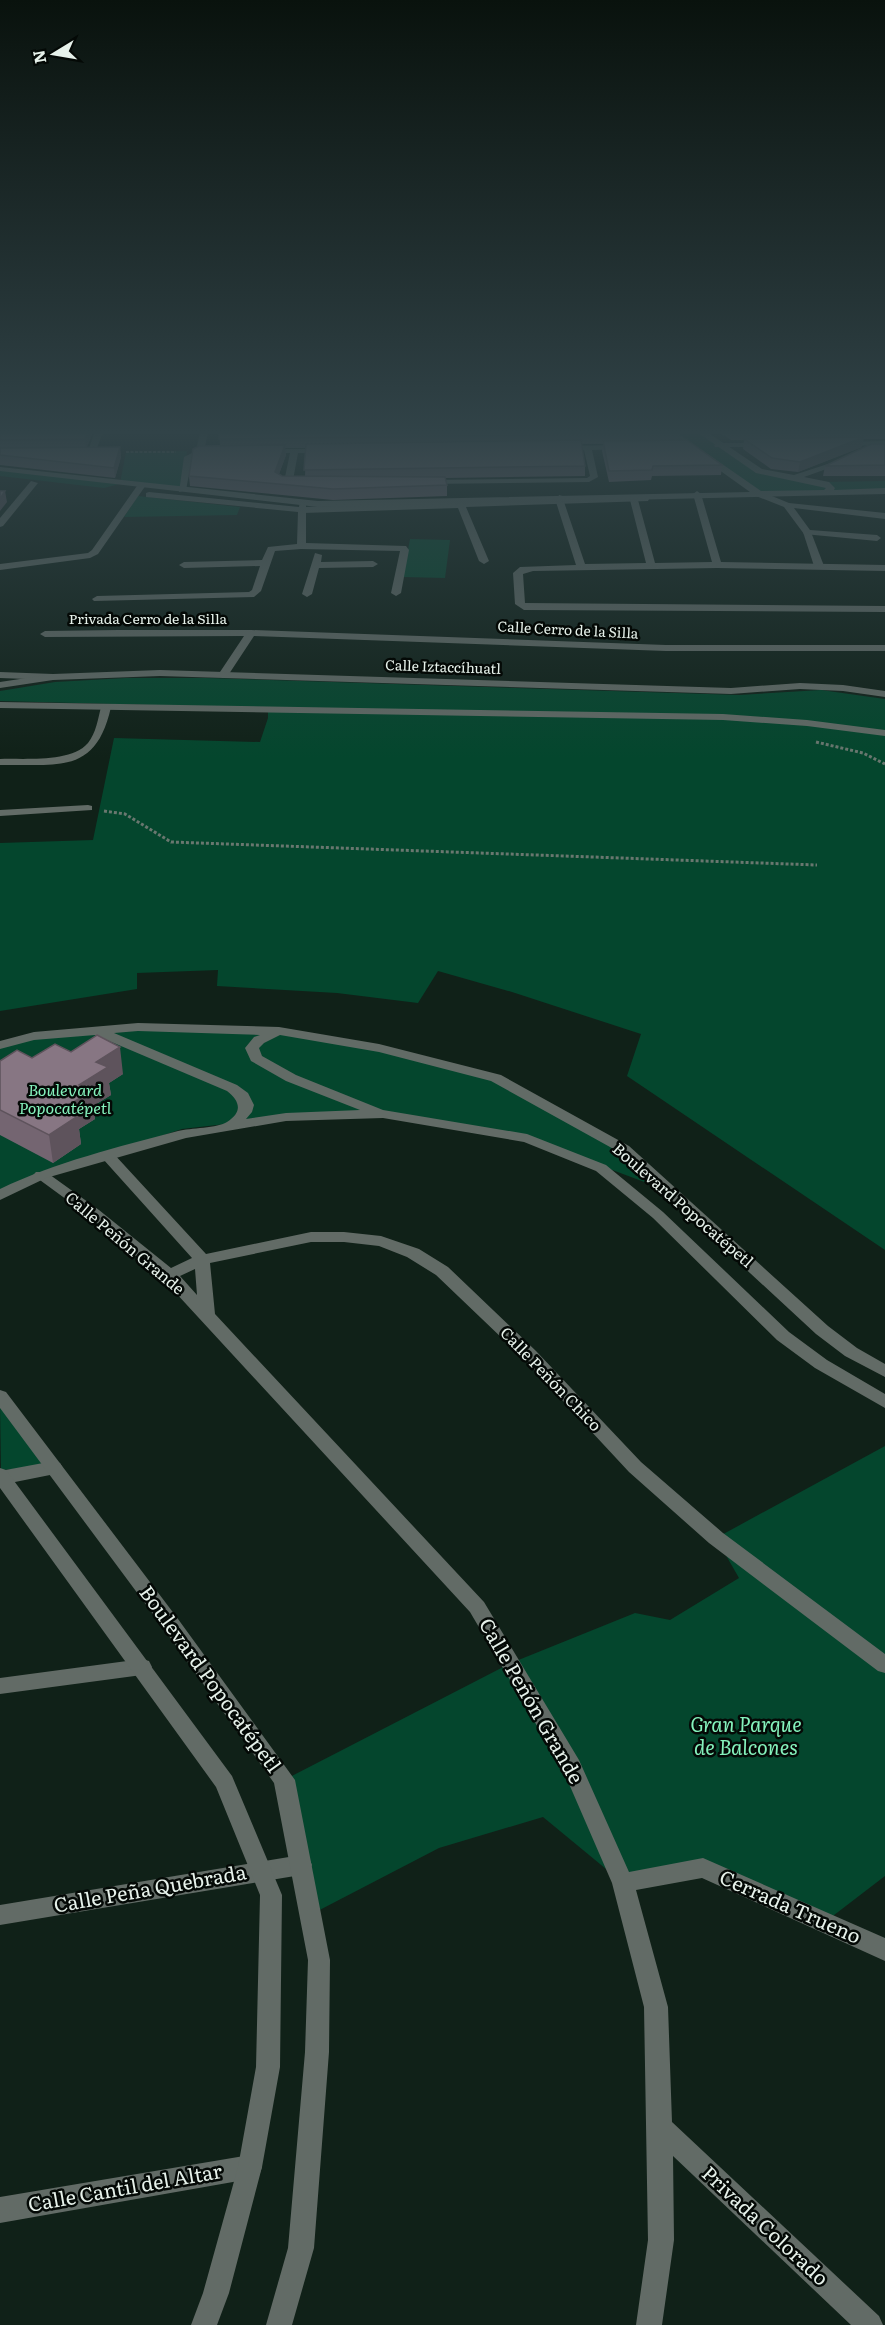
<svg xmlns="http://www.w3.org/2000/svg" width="885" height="2325" viewBox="0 0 885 2325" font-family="Literata,serif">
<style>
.green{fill:#04462d}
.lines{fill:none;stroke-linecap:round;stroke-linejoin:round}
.path-far1{stroke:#69776f;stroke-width:2;stroke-dasharray:3 1.5;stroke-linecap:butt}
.path{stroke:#69776f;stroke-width:3;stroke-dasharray:3 2;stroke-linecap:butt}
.service{fill:#626b66;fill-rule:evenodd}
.pedestrian{fill:#626b66;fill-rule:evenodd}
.minor{fill:#626b66;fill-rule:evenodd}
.tertiary{fill:#626b66;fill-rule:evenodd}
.wall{fill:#746571;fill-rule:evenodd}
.shaded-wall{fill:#5e535c}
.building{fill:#877683;stroke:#5e535c;stroke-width:1.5}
.labels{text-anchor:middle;stroke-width:5;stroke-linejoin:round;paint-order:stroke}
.far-street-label{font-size:14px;fill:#e6f1ea;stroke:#040906}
.park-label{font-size:16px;font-style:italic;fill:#85f3bd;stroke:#040906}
.street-label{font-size:16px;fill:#e6f1ea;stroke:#040906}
.near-street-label{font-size:20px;fill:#e6f1ea;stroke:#040906}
.near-park-label{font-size:20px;font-style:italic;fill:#85f3bd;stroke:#040906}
</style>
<rect width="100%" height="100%" fill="#102118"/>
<g class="green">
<polygon points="670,432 701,432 752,468 821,482 885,481 885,491 759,494"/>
<polygon points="187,451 182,490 120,483 126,452"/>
<polygon points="0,470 119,484 104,488 0,476"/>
<polygon points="138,496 240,507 237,515 124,517"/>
<polygon points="410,539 450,540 445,578 403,577"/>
<polygon points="126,678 206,678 739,695 821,690 885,699 885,1250 627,1076 641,1034 512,992 438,971 418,1003 337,993 217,986 218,970 137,973 137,989 0,1011 0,843 93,840 114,738 260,742 268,718 268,708 0,701 0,691 55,682"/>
<polygon points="139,1029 279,1031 379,1048 496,1078 624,1149 663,1189 527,1138 383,1114 286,1117 182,1129 26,1181 0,1195 0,1048 35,1037"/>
<polygon points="0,1403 48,1466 1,1470"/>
<polygon points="885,1446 885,1876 825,1922 703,1868 623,1883 543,1817 439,1848 310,1915 284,1780 511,1663 635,1613 670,1620 739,1578 716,1538"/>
</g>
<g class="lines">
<polyline class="path-far1" points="126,452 176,452"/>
<g class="path">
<polyline points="816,742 863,753 885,764"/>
<polyline points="104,811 125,814 171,842 817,865"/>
</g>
<polygon class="service" points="645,496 649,499 648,501 466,507 489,561 484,564 479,561 458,508 303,513 299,510 303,507"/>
<polygon class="pedestrian" points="807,529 811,532 824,566 822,568 814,566 803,532"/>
<g class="minor">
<polygon points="95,432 103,432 95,453 91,455 87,453"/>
<polygon points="200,432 208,432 204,452 192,458 186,490 179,492 184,457 196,451"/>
<polygon points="885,441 885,445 843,446 839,444 843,442"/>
<polygon points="718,443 762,443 766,445 762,447 715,447 714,445"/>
<polygon points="623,445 627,447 626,449 592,450 598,477 589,482 427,484 423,482 427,480 587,478 590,476 584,450 560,450 560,446"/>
<polygon points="263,449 326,449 330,451 326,453 298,453 293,480 304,482 305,484 301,486 284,482 290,453 263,453"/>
<polygon points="31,481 38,483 3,526 0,527 0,518"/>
<polygon points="139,483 146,485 98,554 90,558 0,570 0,564 88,553 92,550"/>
<polygon points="697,491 701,494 721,562 885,565 885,571 717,568 533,571 523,574 525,603 885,606 885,612 524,610 515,604 513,573 520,567 576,565 556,502 559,495 566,497 564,502 585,564 646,563 630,500 634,497 638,500 655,563 712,562 693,494"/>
<polygon points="149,492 299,507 300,501 306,501 306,543 406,546 409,550 401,593 396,596 391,593 400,551 301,549 275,551 261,591 254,597 94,601 92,599 97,596 249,592 252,590 260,566 184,568 179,565 184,562 262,560 268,547 297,544 298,512 146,497 146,493"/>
<polygon points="756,492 762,492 789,503 885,513 885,519 794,508 810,530 877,535 881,538 877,541 804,534 784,507 756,496"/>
<polygon points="315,553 322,555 321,562 373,561 378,564 373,567 319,568 312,594 307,597 302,594"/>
<polygon points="119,630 251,630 666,645 885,645 885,651 666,651 254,636 227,677 223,678 218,675 244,636 45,637 40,634 45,631"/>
<polygon points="0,672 53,674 58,677 53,680 0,678"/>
<path d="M106,704L111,707C96,775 58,764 0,765V759C24,758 71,763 88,743C96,733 98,719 101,707Z"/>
<polygon points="88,805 92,806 92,810 0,816 0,810"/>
<path d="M108,1152L113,1153L206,1254L311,1232H344L381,1236L419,1249L448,1267L536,1351L641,1462L723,1533L885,1654V1673L878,1671L709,1543L629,1472L524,1359L436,1275L407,1257L379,1246L344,1242H311L210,1263L215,1314L484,1602L579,1760L629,1872L703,1858L885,1938V1961L702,1878L636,1890L668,2007L672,2122L879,2316L883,2325H851L673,2156L674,2240L662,2325H636L648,2240L644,2007L612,1883L563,1770L470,1612L163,1279L89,1216L33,1175L36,1172H46L99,1210L171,1268L192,1258L103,1159L101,1156ZM195,1269L197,1295L180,1276Z"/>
<polygon points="54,1461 60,1463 63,1468 60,1473 0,1485 0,1471"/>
<polygon points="142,1659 149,1661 152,1667 149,1673 142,1675 0,1694 0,1678"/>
<polygon points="301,1855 309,1858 312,1865 309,1872 301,1875 0,1925 0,1905"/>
<polygon points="250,2155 259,2158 262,2167 259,2176 250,2179 0,2223 0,2197"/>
</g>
<g class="tertiary">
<polygon points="666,432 676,432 761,491 824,490 826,488 756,473 697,432 707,432 762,469 794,475 846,458 846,462 804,477 829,482 835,488 834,490 885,488 885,494 318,507 0,471 0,467 318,501 750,492"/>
<polygon points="160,670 731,688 800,683 843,685 885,691 885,697 843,691 800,689 731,694 160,676 53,680 0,688 0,682 53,674"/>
<polygon points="0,702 723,714 807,720 885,730 885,736 807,726 723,720 0,708"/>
<path d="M138,1023L279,1027L379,1044L501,1075L629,1146L828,1326L857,1348L885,1364V1377L845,1356L816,1334L619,1152L491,1081L379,1052L280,1035L264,1043L259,1048L262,1056L296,1075L383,1110L527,1134L606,1165L663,1212L789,1332L827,1360L885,1394V1408L815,1368L777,1340L653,1218L596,1171L524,1142L383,1118L286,1121L186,1138L46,1178L0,1200V1189C56,1162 118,1147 178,1131C190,1128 218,1128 227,1122C243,1112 240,1101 227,1091L95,1035L34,1040L0,1049V1041L34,1032ZM138,1031L260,1035L254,1037L245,1048L251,1061L286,1081L360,1110L286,1113L246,1119L252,1112L254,1105L248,1093L237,1085L114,1033Z"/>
<polygon points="0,1390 6,1392 178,1619 295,1780 330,1960 329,2052 314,2248 292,2325 266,2325 288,2248 305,2052 308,1960 274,1783 164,1629 0,1408"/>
<polygon points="0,1468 6,1470 232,1776 282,1895 280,2067 262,2167 229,2293 217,2325 191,2325 203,2293 238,2167 256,2067 260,1895 216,1787 0,1488"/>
</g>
</g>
<g class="wall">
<polygon points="0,432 93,432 87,447 120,447 121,457 115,478 0,465"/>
<path d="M219,432L679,433L678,440L722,465L721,475L652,476L651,480L609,482L602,451L603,444H581L585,466V476L445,478L447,485V496L333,500L190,486L189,476L220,445ZM285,448H306L305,477L282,476L279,474L286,455Z"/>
<polygon points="719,432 885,432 885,439 863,439 862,447 798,472 771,469 743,449 744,440 731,440"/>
<polygon points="885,444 885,476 823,476 825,466"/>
<polygon points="71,1052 123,1074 109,1083 111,1095 93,1106 95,1119 79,1129 81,1144 53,1163 0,1135 0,1061 32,1058"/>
</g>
<g class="shaded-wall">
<polygon points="88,432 93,432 86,449 85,439"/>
<polygon points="864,437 862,447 798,472 800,462"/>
<polygon points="285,445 286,455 276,482 275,472"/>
<polygon points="120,447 121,457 115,478 114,468"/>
<polygon points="5,491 7,502 0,511 0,499"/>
<polygon points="120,1047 123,1074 109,1083 111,1095 93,1106 95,1119 79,1129 81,1144 53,1163 49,1135 63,1109 96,1062"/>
</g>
<g class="building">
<polygon points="0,432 88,432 85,439 0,440"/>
<polygon points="219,432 678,432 679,433 219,439"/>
<polygon points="864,437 800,462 772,458 744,439"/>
<polygon points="581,440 585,466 304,470 306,444"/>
<polygon points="687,440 722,465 653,466 652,470 609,471 603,441"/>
<polygon points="871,444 885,444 885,465 825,466"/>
<polygon points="285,445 275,472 282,476 445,477 447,485 333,489 189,476 193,449 199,446"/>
<polygon points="120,447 114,468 0,455 0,448"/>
<polygon points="0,491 5,491 0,499"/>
<polygon points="97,1035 120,1047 96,1062 108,1067 79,1085 91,1091 63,1109 78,1116 49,1135 0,1110 0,1061 17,1050 32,1058 55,1044 71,1052"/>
</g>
<linearGradient id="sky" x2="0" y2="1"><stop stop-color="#09120d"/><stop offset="0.57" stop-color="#314348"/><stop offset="1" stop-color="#314348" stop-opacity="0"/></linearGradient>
<rect width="885" height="758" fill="url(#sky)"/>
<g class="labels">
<g class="far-street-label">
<text x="148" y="624">Privada Cerro de la Silla</text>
<text transform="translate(568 630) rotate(3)" y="5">Calle Cerro de la Silla</text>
<text transform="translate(443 667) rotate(2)" y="5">Calle Iztaccíhuatl</text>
</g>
<g class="park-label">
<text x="65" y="1096">Boulevard<tspan x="65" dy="18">Popocatépetl</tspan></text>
</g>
<g class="street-label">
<text transform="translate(683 1205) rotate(41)" y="6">Boulevard Popocatépetl</text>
<text transform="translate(125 1243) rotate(40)" y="6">Calle Peñón Grande</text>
<text transform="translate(551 1379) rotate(46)" y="6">Calle Peñón Chico</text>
</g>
<g class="near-street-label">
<text transform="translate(210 1679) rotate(54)" y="7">Boulevard Popocatépetl</text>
<text transform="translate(531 1701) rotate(60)" y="7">Calle Peñón Grande</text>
<text transform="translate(150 1889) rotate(-10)" y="7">Calle Peña Quebrada</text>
<text transform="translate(790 1907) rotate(24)" y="7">Cerrada Trueno</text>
<text transform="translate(125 2188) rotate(-10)" y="7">Calle Cantil del Altar</text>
<text transform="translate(765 2226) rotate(43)" y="7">Privada Colorado</text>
</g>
<g class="near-park-label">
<text x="746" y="1732">Gran Parque<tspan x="746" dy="23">de Balcones</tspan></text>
</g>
</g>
<g transform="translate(54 54) rotate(259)" stroke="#040906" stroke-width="4.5" paint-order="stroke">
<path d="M0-4.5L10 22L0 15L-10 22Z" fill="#e6f1ea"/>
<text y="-9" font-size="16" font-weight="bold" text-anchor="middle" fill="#e6f1ea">N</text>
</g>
</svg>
